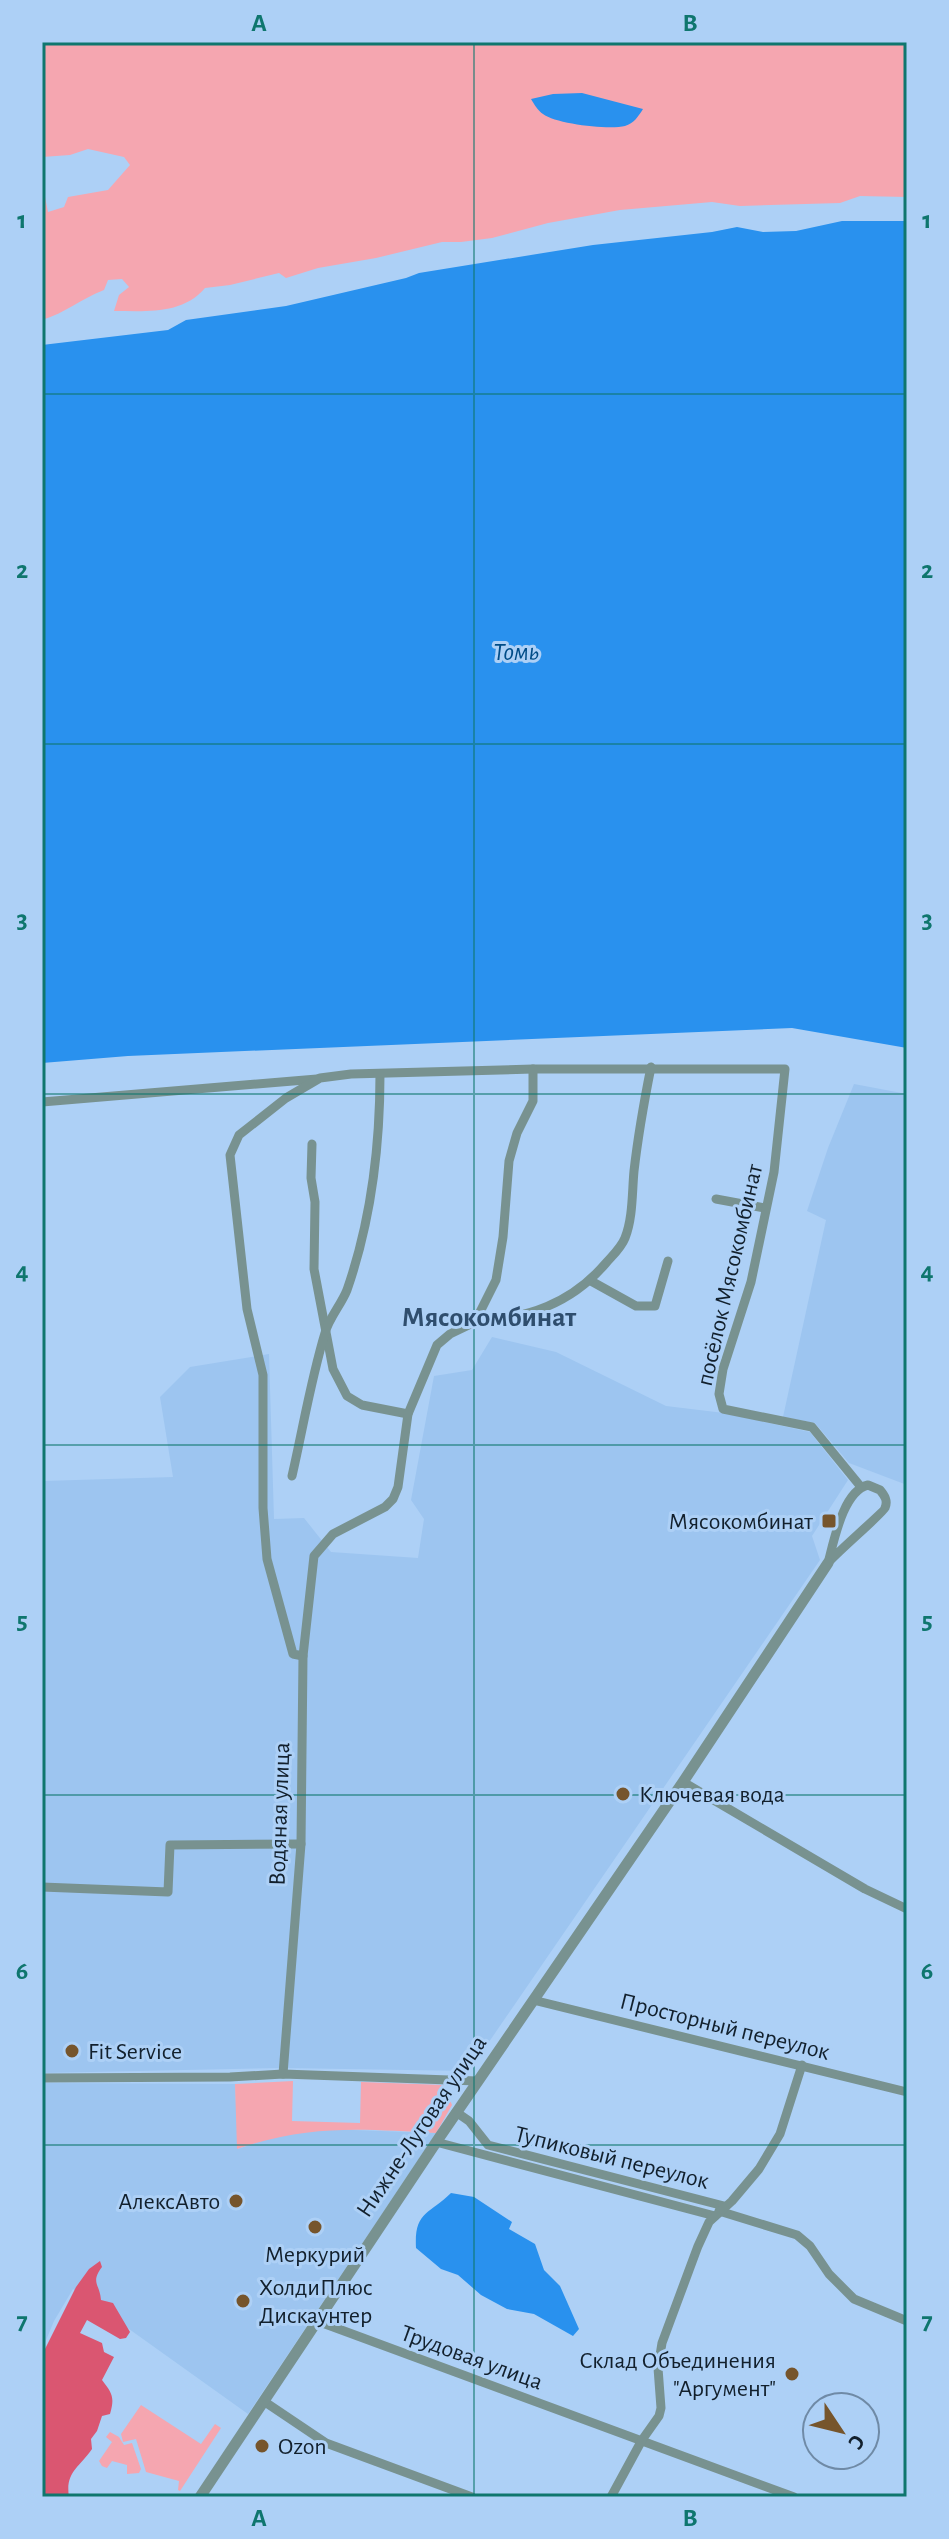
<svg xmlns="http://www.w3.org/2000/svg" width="949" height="2539" viewBox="0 0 949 2539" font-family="'Alegreya Sans',sans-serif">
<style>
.built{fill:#9dc5f0}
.green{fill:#f5a6b0}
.forest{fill:#da5671}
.water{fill:#2991ee}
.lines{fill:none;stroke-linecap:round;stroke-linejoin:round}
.minor{stroke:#789290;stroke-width:9}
.tertiary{stroke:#789290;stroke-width:11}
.grid{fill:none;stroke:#0f766e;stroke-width:2;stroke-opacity:0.55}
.poi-dot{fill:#76552c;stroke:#add0f6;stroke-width:3}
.labels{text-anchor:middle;stroke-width:6;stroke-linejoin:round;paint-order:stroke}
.street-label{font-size:24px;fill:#12202d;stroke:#add0f6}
.poi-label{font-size:24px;fill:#12202d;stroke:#add0f6;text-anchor:start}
.water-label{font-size:26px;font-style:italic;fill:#004c87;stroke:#add0f6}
.quarter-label{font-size:28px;font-weight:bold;fill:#2f4e6e;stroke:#add0f6}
.neatline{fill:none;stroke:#0f766e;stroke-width:3}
.grid-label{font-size:26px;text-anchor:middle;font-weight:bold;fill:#0f766e}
</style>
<rect width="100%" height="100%" fill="#add0f6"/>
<g class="built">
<polygon points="854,1084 907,1094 907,1485 849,1463 815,1423 783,1417 826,1220 807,1211 828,1148"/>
<polygon points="492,1337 556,1352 666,1406 724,1413 810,1432 848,1480 812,1536 820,1560 469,2071 283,2068 42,2073 42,1529 44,1481 173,1477 160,1397 190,1367 269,1354 274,1519 304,1518 331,1552 418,1558 424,1519 411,1500 434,1376 472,1370"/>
<polygon points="42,2083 235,2084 238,2149 273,2137 326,2129 436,2133 248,2414 73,2289 54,2321 42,2350"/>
</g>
<g class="green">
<path d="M42,42H907V197L860,196L840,203L740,206L712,202L620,210L548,223L492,238L461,242H442L376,258L318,268L286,278L279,273L230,285L205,288C182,315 146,311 114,311L119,295L129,287L122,279L108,280L104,290C81,299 65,313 42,320V198L45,197L48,212L64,207L68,197L108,190L130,165L124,157L88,149L70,155L42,157Z"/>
<path d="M293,2081L292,2121L360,2123L361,2082L444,2085L452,2105L436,2133C362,2129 309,2124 237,2149L235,2084Z"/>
<polygon points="141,2405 201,2444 215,2424 221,2428 180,2491 178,2490 179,2481 146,2472 136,2439 123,2442 121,2434"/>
<polygon points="110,2432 119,2437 124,2445 132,2443 141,2469 139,2473 127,2474 127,2465 112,2461 107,2468 102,2466 99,2461 112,2442 106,2437"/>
</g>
<path class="forest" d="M100,2261L102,2267C90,2283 100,2284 101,2300L113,2303L130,2332L126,2338L120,2339L87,2320L80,2333L102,2343L104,2352L114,2357L102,2380C112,2393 115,2397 110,2414L102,2416L97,2431L91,2439L92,2449C79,2468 65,2472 69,2497H44L42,2494L43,2353L76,2287L89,2269Z"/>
<g class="water">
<path d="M582,93L643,109C638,117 634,123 625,126C609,130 556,124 543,114C538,111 534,104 531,99L553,94Z"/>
<polygon points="842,221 907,221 907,1048 792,1028 128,1056 42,1063 42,345 168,330 186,320 286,306 406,278 419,273 593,245 712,232 737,227 763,232 796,231"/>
<path d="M451,2193L474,2197L512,2222L509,2229L535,2244L544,2270L560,2286L579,2329L573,2336L534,2314L507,2309L481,2295L458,2275L441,2269L416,2248C414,2211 429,2215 451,2193Z"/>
</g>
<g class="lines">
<g class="minor">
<polyline points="42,1102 317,1079"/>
<polyline points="312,1144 311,1178 315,1202 314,1269 333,1369 347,1396 362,1405 408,1414"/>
<polyline points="716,1199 765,1208"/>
<polyline points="591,1281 636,1306 655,1306 668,1261"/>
<path d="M475,1322C528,1318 571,1304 606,1263C613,1255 621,1248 625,1238C633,1218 632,1192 634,1171C638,1136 644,1102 651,1067"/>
<path d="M292,1476C303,1428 311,1379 325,1333C329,1318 341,1305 347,1290C371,1221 380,1147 380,1074"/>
<path d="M868,1485L880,1490C885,1496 888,1501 885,1508C884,1512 836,1553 828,1563C834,1541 843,1491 868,1485Z"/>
<polyline points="303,1656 293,1654 267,1559 263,1508 263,1375 247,1309 230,1155 239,1135 286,1098 320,1078 351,1074 533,1069 785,1069 774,1172 751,1282 723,1369 719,1394 723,1409 812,1427 861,1487"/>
<polyline points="683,1782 865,1889 907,1909"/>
<polyline points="42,1887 168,1892 170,1845 301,1844"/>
<polyline points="533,2000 907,2092"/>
<polyline points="283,2074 301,1844 303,1656 314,1556 333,1534 385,1507 393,1499 398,1487 408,1414 437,1345 450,1334 475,1322 496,1280 503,1237 509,1161 517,1133 533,1101 533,1069"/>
<polyline points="42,2078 230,2077 283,2074 477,2081"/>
<polyline points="456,2112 469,2121 488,2145 724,2206"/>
<polyline points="436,2142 715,2216"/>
<polyline points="719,2211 797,2235 810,2246 829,2274 854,2299 907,2321"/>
<polyline points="317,2321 794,2497"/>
<polyline points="265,2402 326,2443 472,2497"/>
<polyline points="611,2497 642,2440 659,2416 661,2408 658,2368 662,2343 698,2246 709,2222 732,2201 759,2169 780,2134 802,2065"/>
</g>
<polyline class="tertiary" points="200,2497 439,2138 683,1782 828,1563"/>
</g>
<path class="grid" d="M474,42V2497M42,394H907M42,744H907M42,1094H907M42,1445H907M42,1795H907M42,2145H907"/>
<g class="poi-dot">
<rect x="821" y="1513" width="16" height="16" rx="4"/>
<circle cx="623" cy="1794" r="8"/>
<circle cx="72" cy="2051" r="8"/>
<circle cx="236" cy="2201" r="8"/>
<circle cx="315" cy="2227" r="8"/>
<circle cx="243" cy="2301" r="8"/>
<circle cx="792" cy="2374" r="8"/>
<circle cx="262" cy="2446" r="8"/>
</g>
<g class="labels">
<g class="street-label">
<text transform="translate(729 1275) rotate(-77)" y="8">посёлок Мясокомбинат</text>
<text transform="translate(279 1814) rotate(-88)" y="8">Водяная улица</text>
<text transform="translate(725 2026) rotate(14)" y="8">Просторный переулок</text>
<text transform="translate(421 2126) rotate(-56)" y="8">Нижне-Луговая улица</text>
<text transform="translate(612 2157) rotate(14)" y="8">Тупиковый переулок</text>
<text transform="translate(472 2357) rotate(20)" y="8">Трудовая улица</text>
</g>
<g class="poi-label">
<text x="813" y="1529" text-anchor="end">Мясокомбинат</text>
<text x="639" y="1802">Ключевая вода</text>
<text x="88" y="2059">Fit Service</text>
<text x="220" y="2209" text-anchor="end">АлексАвто</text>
<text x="315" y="2262" text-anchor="middle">Меркурий</text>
<text x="259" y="2295">ХолдиПлюс<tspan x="259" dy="28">Дискаунтер</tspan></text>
<text x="776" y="2368" text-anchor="end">Склад Объединения<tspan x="776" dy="28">"Аргумент"</tspan></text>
<text x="278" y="2454">Ozon</text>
</g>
<g class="water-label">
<text x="516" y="660">Томь</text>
</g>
<g class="quarter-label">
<text x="489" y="1326">Мясокомбинат</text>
</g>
</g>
<rect width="949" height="2539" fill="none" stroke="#add0f6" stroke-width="88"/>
<g transform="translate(841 2431) rotate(125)"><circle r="38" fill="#add0f6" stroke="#6f8aa6" stroke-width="2"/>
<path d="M0-6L14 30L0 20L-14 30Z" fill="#76552c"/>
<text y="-12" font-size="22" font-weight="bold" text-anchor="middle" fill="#12202d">С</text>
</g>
<rect x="44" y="44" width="861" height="2451" class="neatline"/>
<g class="grid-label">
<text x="259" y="31">A</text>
<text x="690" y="31">B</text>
<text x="22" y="228">1</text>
<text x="927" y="228">1</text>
<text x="22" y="578">2</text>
<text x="927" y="578">2</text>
<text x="22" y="928">3</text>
<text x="927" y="928">3</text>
<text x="22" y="1279">4</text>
<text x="927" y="1279">4</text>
<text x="22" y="1629">5</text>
<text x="927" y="1629">5</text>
<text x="22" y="1979">6</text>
<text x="927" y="1979">6</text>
<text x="22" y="2329">7</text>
<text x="927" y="2329">7</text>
<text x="259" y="2526">A</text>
<text x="690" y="2526">B</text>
</g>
</svg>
